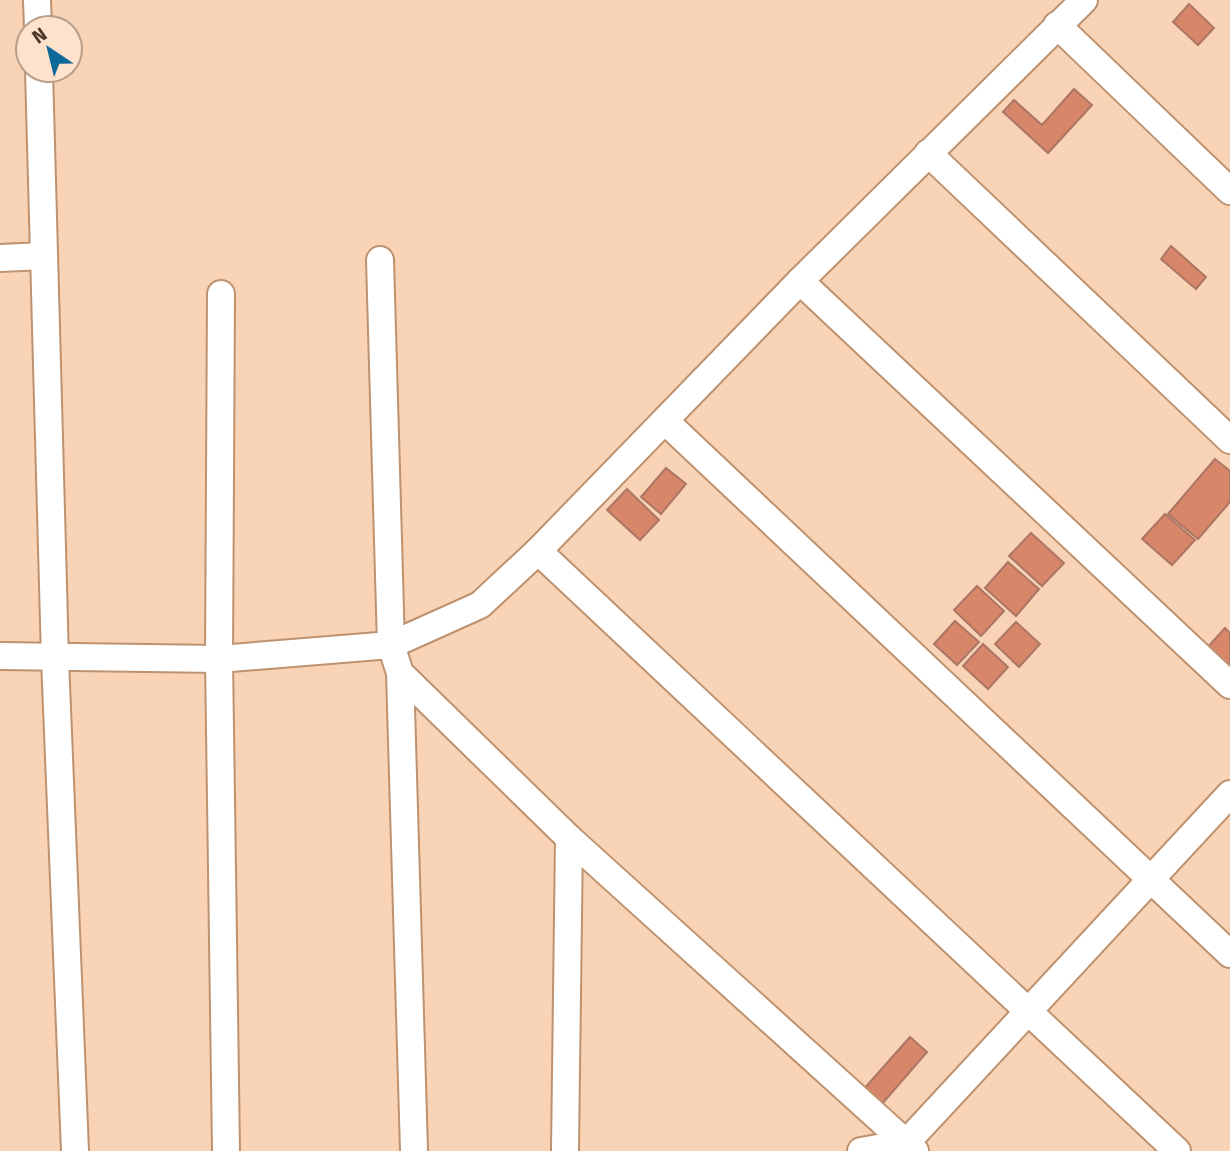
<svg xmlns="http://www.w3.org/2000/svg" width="1230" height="1151" viewBox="0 0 1230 1151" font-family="'Fira Sans',sans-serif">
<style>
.building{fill:#d8866a;stroke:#ac7664;stroke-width:2}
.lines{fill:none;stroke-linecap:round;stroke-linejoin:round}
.minor-casing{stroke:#be926e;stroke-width:30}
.minor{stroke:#fff;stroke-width:26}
</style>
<rect width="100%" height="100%" fill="#f9d3b5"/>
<g class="building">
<polygon points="1189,4 1214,28 1198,45 1173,22"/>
<polygon points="1074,89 1092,105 1048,153 1003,112 1014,100 1042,125"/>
<polygon points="1171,246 1206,277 1196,289 1161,259"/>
<polygon points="1215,459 1230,471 1230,502 1198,539 1168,514"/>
<polygon points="666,468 686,484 661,514 641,497"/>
<polygon points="627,489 659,520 640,540 607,510"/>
<polygon points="1165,514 1195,540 1172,565 1142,539"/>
<polygon points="1031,533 1064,563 1042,586 1009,556"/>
<polygon points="1008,562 1039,589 1016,616 985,588"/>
<polygon points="977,586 1004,611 981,636 954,610"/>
<polygon points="955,621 979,642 957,665 934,644"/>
<polygon points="1016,622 1040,644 1019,667 995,644"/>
<polygon points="1225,628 1230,633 1230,670 1206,649"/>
<polygon points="983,644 1008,667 988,689 963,666"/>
<polygon points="910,1037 927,1052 881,1105 863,1090"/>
</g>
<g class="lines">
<g class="minor-casing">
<g id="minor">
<polyline points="37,0 38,28"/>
<polyline points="1057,25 1230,191"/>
<polyline points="39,70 55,659 75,1151"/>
<polyline points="928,153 1230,440"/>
<polyline points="0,258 44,256"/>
<polyline points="380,260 391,645 400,673 414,1151"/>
<polyline points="800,281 1230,685"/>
<polyline points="221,294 219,659 226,1151"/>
<polyline points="665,421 1230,954"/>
<polyline points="538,551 1177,1151"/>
<polyline points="0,656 219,659 391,645 480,605 538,551 800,281 1084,0"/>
<polyline points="400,673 569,838 915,1151"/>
<polyline points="565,1151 569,838"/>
<polyline points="861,1151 906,1143 1230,794"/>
</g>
</g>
<use href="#minor" class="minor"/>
</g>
<g transform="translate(49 49) rotate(325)"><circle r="33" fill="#ffe2cc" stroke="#b69e8a" stroke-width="2"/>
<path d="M0-5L12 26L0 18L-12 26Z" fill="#0d6898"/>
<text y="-10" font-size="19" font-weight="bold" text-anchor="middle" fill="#493728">N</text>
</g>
</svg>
